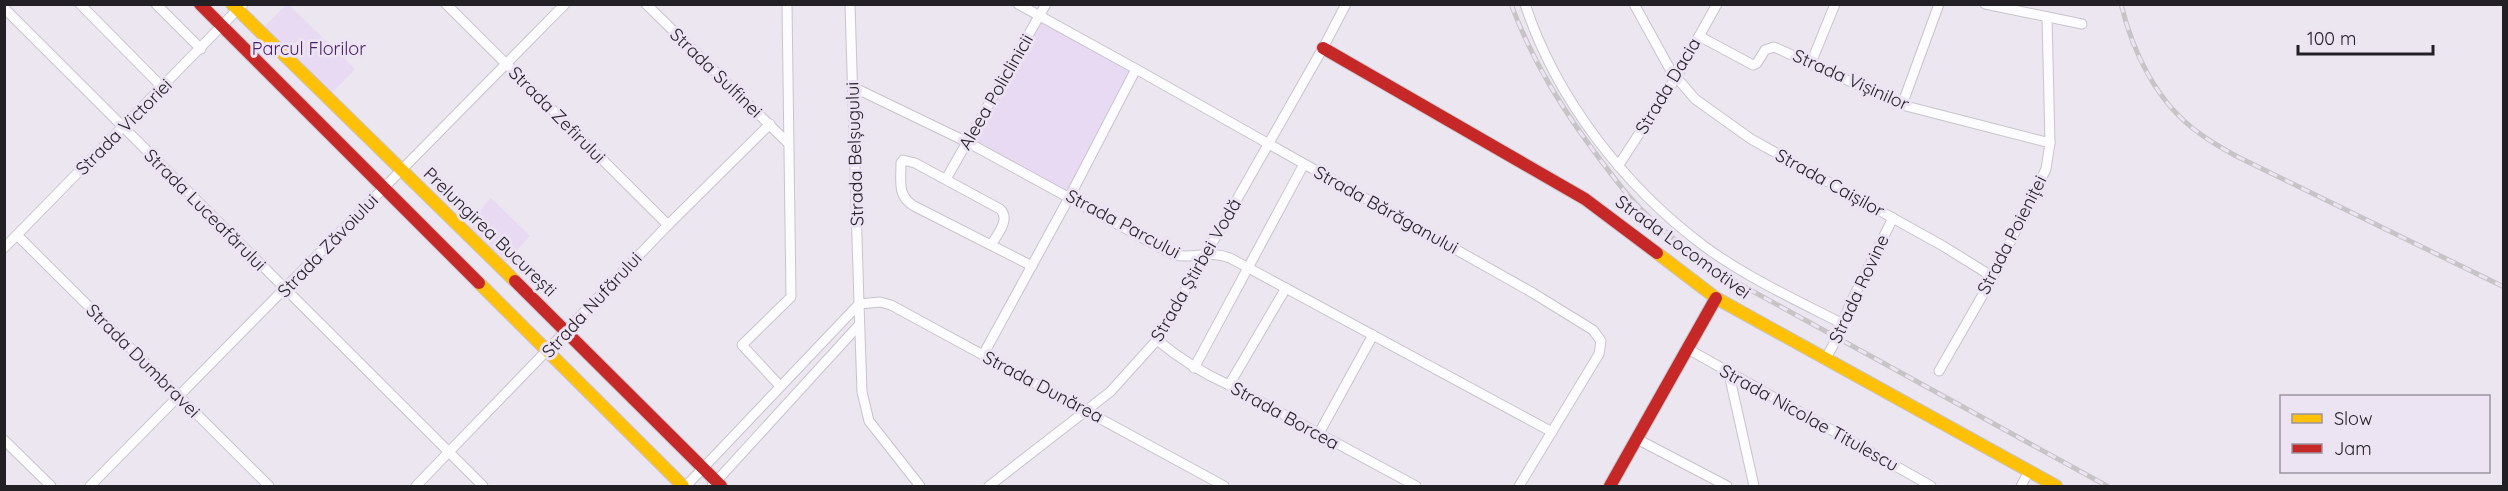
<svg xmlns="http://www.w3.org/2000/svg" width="2508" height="491" viewBox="0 0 2508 491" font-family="Quicksand,sans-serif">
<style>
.green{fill:#e8daf2}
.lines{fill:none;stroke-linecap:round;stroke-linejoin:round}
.street-casing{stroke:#c8c4cb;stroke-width:11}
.slow-casing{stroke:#c8c4cb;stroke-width:14}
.jam-casing{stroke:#c8c4cb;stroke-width:14}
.street{stroke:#fcfbfd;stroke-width:9}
.slow{stroke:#ffc107;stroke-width:12}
.jam{stroke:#c62828;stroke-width:12}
.rail-casing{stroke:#c6c4c6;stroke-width:5}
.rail{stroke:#ece3f3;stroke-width:3;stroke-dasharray:9;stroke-linecap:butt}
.labels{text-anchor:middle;stroke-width:6;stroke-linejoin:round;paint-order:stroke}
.park-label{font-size:18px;fill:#492061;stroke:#ece3f3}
.street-label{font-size:18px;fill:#232025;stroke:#ece3f3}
</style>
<rect width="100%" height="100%" fill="#ebe6f0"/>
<g class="green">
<polygon points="286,5 289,5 355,69 330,95 262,29"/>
<polygon points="1039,17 1136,69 1070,196 967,142"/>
<polygon points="491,198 530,236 506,262 468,225"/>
</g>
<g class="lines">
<g class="street-casing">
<g id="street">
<polyline points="80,4 163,88"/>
<polyline points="156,4 201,49"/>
<polyline points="446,4 668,225"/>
<polyline points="646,4 787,142"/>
<polyline points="850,4 859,304 880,302 891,305 1224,486"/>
<polyline points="1018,4 1136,69 1533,293 1593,330 1601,341 1599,354 1519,486"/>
<path d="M1525,4C1556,99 1625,187 1704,246C1746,277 1796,300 1843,324"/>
<polyline points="1634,4 1671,71 1695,99 1751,139 1943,246 1993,277"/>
<polyline points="1985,4 2082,24"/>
<polyline points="4,8 483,486"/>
<polyline points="1699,36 1753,65 1757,63 1765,50 1774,47 1902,105 2050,143"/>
<polyline points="1811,63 1835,4"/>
<path d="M853,87L967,142L1174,255C1195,259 1208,250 1230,258L1552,432"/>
<polyline points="1902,105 1939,4"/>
<polyline points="1618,166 1677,76 1717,4"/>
<polyline points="946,179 1046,4"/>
<polyline points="17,235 269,486"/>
<path d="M991,245C997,235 1011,219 1000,209L915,163L903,160L901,163C901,181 897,196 914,206L1032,266"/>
<polyline points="4,248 243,4"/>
<path d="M1157,340C1180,359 1202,373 1229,385L1416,486"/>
<polyline points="1688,349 1931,486"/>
<polyline points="983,355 1070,196 1136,69"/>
<polyline points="1825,360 1837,338 1850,304 1893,218"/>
<polyline points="1194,368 1304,164"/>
<polyline points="1939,371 1993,277 2046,169 2050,143 2047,17"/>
<polyline points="1729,374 1754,486"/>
<polyline points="1229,385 1286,288"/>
<polyline points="780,386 742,345 791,297 787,4"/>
<polyline points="1318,435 1373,335"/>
<polyline points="1637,439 1727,486"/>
<polyline points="4,440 51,486"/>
<polyline points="90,486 565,4"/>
<polyline points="416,486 668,225 770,124"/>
<polyline points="686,486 859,304 862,392 869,421 920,486"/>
<polyline points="712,486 859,325"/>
<polyline points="989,486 1110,392 1157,340 1323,48 1346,4"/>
<polyline points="2021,486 2029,471"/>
</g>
</g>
<g class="slow-casing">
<g id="slow">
<polyline points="232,4 515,281"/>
<polyline points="1657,253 1716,298 2056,486"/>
<polyline points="479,283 683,486"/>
</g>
</g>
<g class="jam-casing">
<g id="jam">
<polyline points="200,4 479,283"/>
<polyline points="1323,48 1585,199 1657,253"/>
<polyline points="515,281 721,486"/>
<polyline points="1610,486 1716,298"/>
</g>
</g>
<use href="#street" class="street"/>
<use href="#slow" class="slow"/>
<use href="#jam" class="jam"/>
<g class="rail-casing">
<g id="rail">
<path d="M1511,4C1533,63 1564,112 1602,162C1616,180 1629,199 1646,214C1670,238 1698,257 1725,276L2107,486"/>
<path d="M2121,4C2133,53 2157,103 2199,133C2211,142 2225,150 2238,157L2504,287"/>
</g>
</g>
<use href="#rail" class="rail"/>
</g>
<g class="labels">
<g class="park-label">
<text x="309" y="55">Parcul Florilor</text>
</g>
<g class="street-label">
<text transform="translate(716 73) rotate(44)" y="6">Strada Sulfinei</text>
<text transform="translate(1851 80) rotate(24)" y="6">Strada Vișinilor</text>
<text transform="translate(1668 86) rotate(-59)" y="6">Strada Dacia</text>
<text transform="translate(996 92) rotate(-60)" y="6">Aleea Policlinicii</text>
<text transform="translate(557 115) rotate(45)" y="6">Strada Zefirului</text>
<text transform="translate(124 127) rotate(-45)" y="6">Strada Victoriei</text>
<text transform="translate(855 154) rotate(-92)" y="6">Strada Belșugului</text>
<text transform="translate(1830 183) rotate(29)" y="6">Strada Caișilor</text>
<text transform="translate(205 210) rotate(45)" y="6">Strada Luceafărului</text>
<text transform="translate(1386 210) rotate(29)" y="6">Strada Bărăganului</text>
<text transform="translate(1123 224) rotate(28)" y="6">Strada Parcului</text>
<text transform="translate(490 232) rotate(44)" y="6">Prelungirea București</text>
<text transform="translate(2012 235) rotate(-63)" y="6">Strada Poieniței</text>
<text transform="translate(328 246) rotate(-46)" y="6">Strada Zăvoiului</text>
<text transform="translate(1683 247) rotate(36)" y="6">Strada Locomotivei</text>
<text transform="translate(1196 270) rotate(-60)" y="6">Strada Știrbei Vodă</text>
<text transform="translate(1859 289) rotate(-65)" y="6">Strada Rovine</text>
<text transform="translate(592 305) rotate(-47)" y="6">Strada Nufărului</text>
<text transform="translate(143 361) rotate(45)" y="6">Strada Dumbravei</text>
<text transform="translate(1043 387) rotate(28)" y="6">Strada Dunărea</text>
<text transform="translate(1285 416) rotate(29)" y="6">Strada Borcea</text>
<text transform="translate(1809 418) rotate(29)" y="6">Strada Nicolae Titulescu</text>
</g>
</g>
<rect width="2508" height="491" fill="none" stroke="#232025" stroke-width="12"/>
<rect x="2280" y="395" width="210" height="78" fill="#ece3f3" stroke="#9c95a1" stroke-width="1.5"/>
<rect x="2292" y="414" width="30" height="9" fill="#ffc107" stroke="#9c95a1" stroke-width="1.5"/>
<text x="2334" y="425" font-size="18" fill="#232025">Slow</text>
<rect x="2292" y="444" width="30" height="9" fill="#c62828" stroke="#9c95a1" stroke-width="1.5"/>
<text x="2334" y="455" font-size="18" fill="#232025">Jam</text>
<path d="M2298 45v9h135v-9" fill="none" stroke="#232025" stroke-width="3"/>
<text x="2307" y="45" font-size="18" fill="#232025" stroke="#ece3f3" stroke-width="4.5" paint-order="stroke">100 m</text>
</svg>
